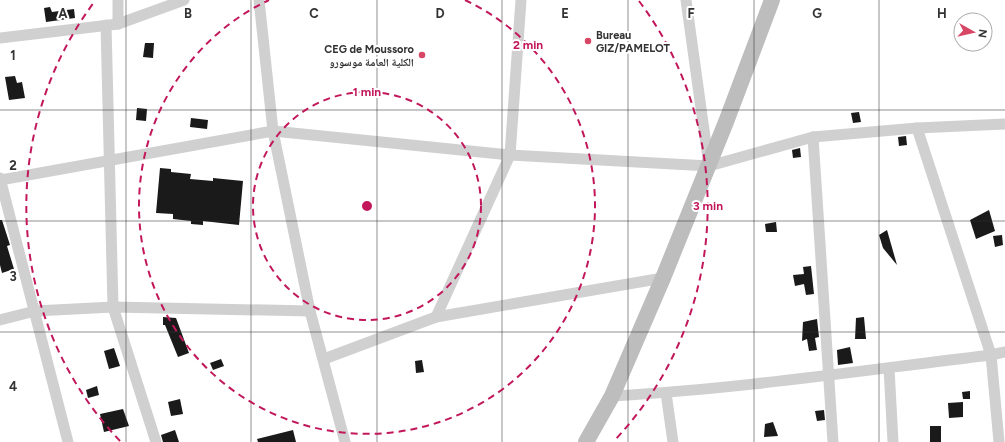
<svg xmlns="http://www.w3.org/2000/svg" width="1005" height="442" viewBox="0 0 1005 442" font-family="Figtree,'Noto Naskh Arabic',sans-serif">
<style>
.building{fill:#1a1a1a}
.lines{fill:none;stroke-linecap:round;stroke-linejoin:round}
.minor{stroke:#d0d0d0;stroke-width:11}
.secondary{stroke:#bdbdbd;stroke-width:16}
.grid{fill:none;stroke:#333;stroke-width:1;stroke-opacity:0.55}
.ring{fill:none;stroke:#c2185b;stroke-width:2;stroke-dasharray:7 5}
.poi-dot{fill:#d74765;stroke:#fff;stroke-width:1.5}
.labels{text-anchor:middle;stroke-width:4;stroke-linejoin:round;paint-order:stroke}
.poi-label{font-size:11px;font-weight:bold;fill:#333;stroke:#fff;text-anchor:start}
.grid-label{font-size:13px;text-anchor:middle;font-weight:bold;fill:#333;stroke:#fff;stroke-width:4;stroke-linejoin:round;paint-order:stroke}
.centre{fill:#c2185b;stroke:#fff;stroke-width:2}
.ring-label{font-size:12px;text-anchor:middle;font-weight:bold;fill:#c2185b;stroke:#fff;stroke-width:4;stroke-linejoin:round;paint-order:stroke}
</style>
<rect width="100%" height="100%" fill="#fff"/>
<g class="building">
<polygon points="50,7 52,12 74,9 75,18 46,22 44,8"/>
<polygon points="145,43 154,43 153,58 143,57"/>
<polygon points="15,76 17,83 22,82 25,98 9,100 5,77"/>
<polygon points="137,108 147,109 146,121 136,120"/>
<polygon points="859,112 861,122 853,123 851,113"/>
<polygon points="191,118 208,120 207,129 190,127"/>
<polygon points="906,136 907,145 899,146 898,137"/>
<polygon points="800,148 801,157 793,158 792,150"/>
<polygon points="160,168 171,169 171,172 191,174 190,179 213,181 213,178 243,181 239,225 203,221 203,225 191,224 191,221 173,219 173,214 156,213"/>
<polygon points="989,210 995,231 976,239 970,220"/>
<polygon points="0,220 2,220 10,245 7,246 14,269 2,273 0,265"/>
<polygon points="776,222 777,232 766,232 765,224"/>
<polygon points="887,230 897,265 883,248 879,235"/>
<polygon points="1002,235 1003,245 995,247 993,236"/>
<polygon points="811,266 814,294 806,295 804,284 795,286 793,275 804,274 803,267"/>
<polygon points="163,317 176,318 189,353 178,357 165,325 163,325"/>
<polygon points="864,317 866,339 855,339 856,318"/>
<polygon points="817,319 819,337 815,338 817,350 809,351 807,339 802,341 803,322"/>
<polygon points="850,347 853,363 838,365 837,350"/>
<polygon points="114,348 120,366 109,369 104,351"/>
<polygon points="221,359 224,366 213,370 210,363"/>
<polygon points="422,360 424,372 416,373 415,361"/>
<polygon points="97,386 99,395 88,398 86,390"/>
<polygon points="970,391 970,399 963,399 962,392"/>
<polygon points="180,399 183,414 171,416 168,402"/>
<polygon points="963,402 963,417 949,418 948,403"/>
<polygon points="123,409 129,426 104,432 100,414"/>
<polygon points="824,410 825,420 817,421 815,411"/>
<polygon points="773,422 778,436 764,437 765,424"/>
<rect x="930" y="426" width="11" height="16"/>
<polygon points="175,430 179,442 163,442 161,435"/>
<polygon points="293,430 296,442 258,442 257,439"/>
</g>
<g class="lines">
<g class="minor">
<polyline points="118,0 118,24"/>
<polyline points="259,0 273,131 310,311 345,442"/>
<polyline points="106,25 113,307 156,442"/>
<polyline points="0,38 118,24 184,0"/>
<polyline points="917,128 991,355 999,442"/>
<polyline points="813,137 833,442"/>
<polyline points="709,166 813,137 917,128 1005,124"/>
<polyline points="0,178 68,442"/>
<polyline points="0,180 273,131 510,155 709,166 686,0"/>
<polyline points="436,317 510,155 521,0"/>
<polyline points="0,320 35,311 113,307 310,311"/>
<polyline points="324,359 436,317 663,278"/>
<polyline points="889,368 893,442"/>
<polyline points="666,393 673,442"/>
<path d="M612,396C739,389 865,370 991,355L1005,352"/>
</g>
<polyline class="secondary" points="586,442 612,396 663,278 726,122 772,0"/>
</g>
<path class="grid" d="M126,0V442M251,0V442M377,0V442M502,0V442M628,0V442M754,0V442M879,0V442M0,110H1005M0,221H1005M0,332H1005"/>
<g class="ring">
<circle cx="367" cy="206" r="114"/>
<path d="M465 0A228 228 0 1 1 269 0"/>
<path d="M120 441A341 341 0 0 1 95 1M639 1A341 341 0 0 1 614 441"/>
</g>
<g class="poi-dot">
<circle cx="588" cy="41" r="4"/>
<circle cx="422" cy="55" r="4"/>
</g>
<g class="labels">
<g class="poi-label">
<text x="596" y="39">Bureau<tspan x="596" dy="13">GIZ/PAMELOT</tspan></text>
<text x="414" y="53" text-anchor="end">CEG de Moussoro<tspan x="414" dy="13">الكلية العامة موسورو</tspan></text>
</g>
</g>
<g class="grid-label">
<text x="63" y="18">A</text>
<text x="188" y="18">B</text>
<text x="314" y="18">C</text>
<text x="440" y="18">D</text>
<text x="565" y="18">E</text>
<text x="691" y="18">F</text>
<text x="817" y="18">G</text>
<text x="942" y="18">H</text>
<text x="13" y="60">1</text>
<text x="13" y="170">2</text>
<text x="13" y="281">3</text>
<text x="13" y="391">4</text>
</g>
<circle cx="367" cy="206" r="6" class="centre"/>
<g class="ring-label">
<text x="528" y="49">2 min</text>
<text x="367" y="96">1 min</text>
<text x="708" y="210">3 min</text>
</g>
<g transform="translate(973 32) rotate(98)"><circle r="19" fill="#ffffff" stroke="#adadad"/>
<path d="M0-3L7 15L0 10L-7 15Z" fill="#d74765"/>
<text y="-6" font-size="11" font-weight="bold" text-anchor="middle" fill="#333333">N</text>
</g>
</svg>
